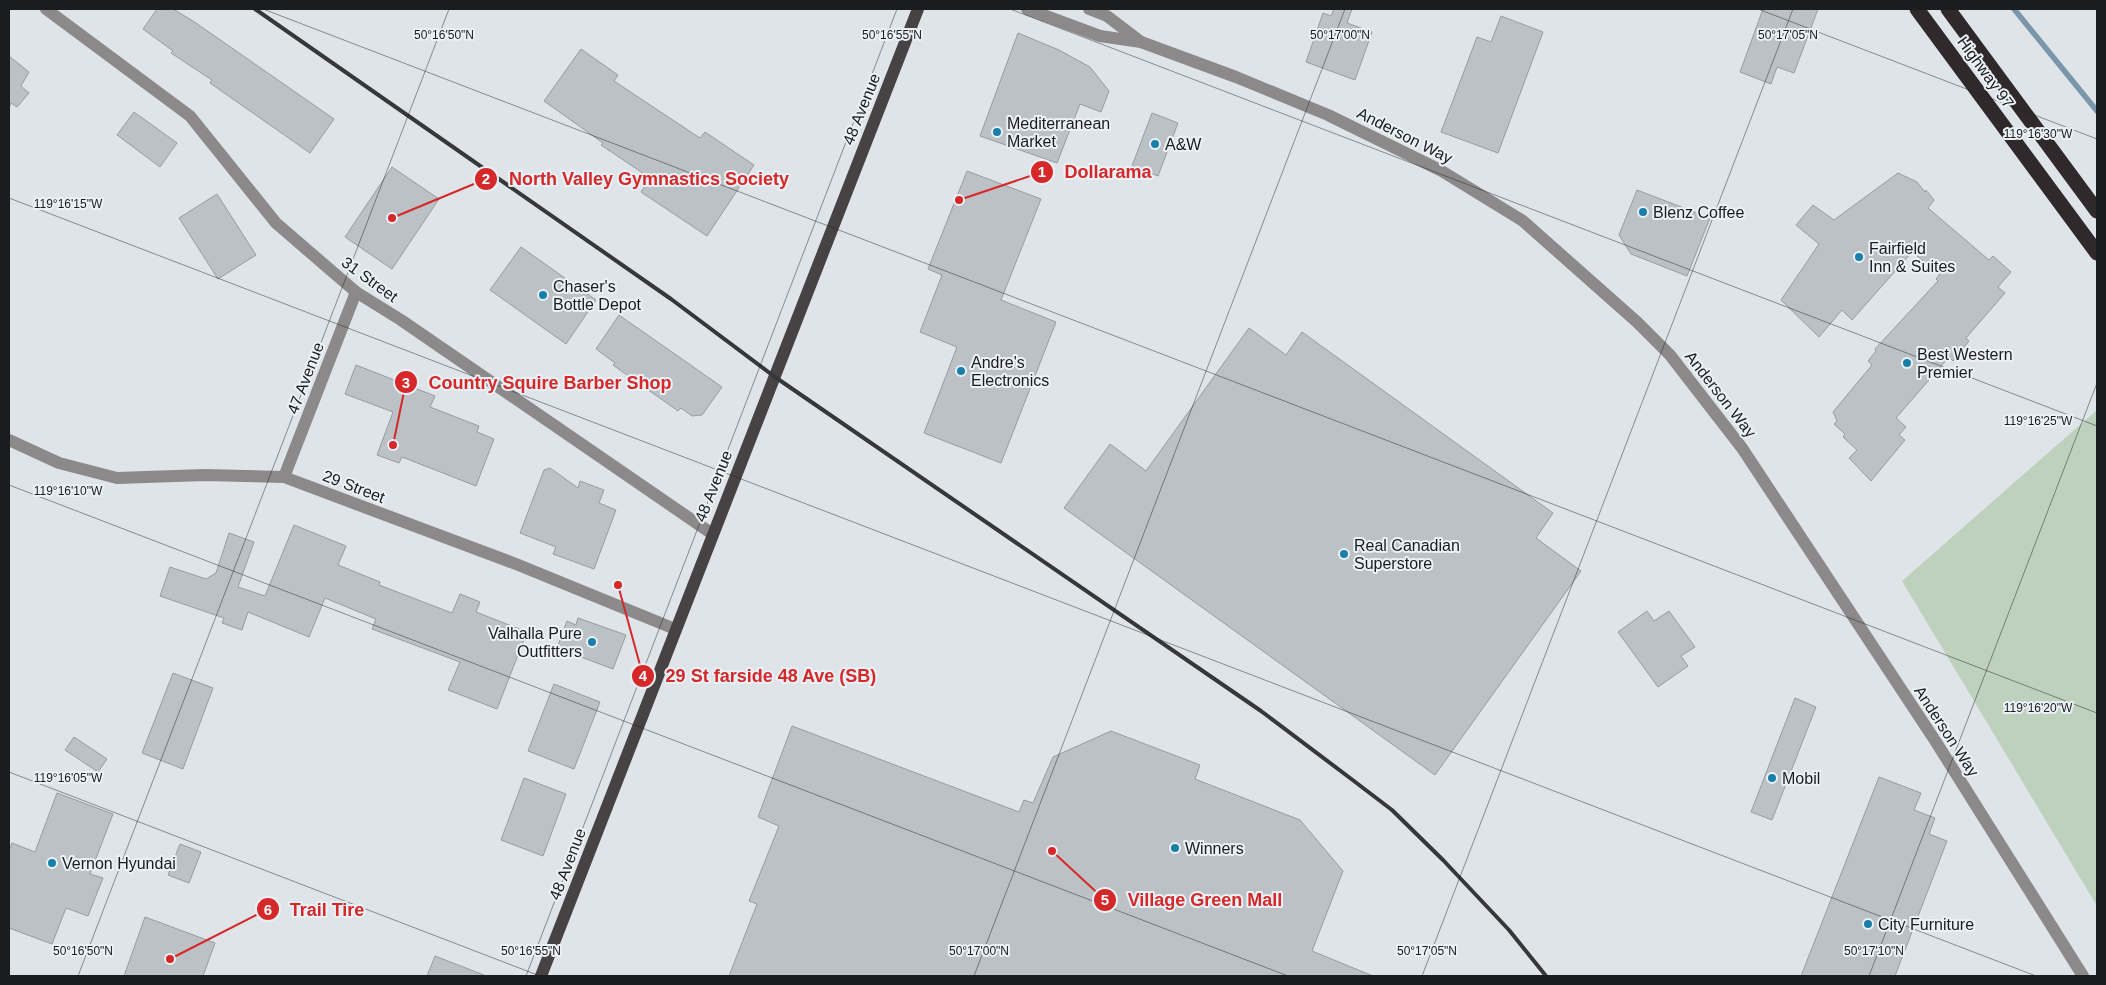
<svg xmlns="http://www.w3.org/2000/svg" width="2106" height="985" viewBox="0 0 2106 985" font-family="Helvetica,sans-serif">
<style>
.green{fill:#bed1bc}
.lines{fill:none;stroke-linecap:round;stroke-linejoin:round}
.stream{stroke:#7a96aa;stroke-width:5.5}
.building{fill:#bcc1c6;stroke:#979ca1}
.minor{stroke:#8c898a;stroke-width:12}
.major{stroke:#474243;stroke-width:12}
.highway{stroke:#2f292b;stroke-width:15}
.rail{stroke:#353739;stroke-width:4}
.ticks{fill:none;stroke:#1a1c1d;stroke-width:1;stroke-opacity:0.45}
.poi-dot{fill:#177fa9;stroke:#ebf1f6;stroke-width:2}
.labels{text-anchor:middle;stroke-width:4;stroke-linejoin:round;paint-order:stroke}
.street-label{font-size:16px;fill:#1a1c1d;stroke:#ebf1f6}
.poi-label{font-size:16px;fill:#1a1c1d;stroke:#ebf1f6;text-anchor:start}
.ticks-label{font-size:12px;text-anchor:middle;fill:#1a1c1d;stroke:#ebf1f6;stroke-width:4;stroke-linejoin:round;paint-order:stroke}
.leader{fill:none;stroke:#d62828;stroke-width:2}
.callout-dot{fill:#d62828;stroke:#ebf1f6;stroke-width:2}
.mark-label{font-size:15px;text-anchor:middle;font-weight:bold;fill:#fff}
.callout-label{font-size:18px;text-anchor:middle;font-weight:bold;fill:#d62828;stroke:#ebf1f6;stroke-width:4;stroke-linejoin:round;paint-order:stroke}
</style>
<rect width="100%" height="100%" fill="#dee4e8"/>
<polygon class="green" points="2097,410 2097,906 1902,581"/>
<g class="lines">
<polyline class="stream" points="2014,9 2097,111"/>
</g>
<g class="building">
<polygon points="157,9 173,9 193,21 334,119 310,153 210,83 212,80 171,53 173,51 143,29"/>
<polygon points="1334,9 1352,9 1347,23 1372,32 1355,80 1306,62 1323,13 1331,16"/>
<polygon points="1763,9 1818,9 1794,73 1777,67 1771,84 1740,72"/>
<polygon points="1501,16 1543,32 1498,153 1441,132 1477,37 1491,42"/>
<polygon points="1018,33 1059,50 1090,67 1109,91 1101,112 1080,104 1057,163 980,136"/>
<polygon points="581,49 618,75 614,81 700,138 705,132 754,165 707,236 641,192 650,178 601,145 603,143 544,101"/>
<polygon points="9,56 29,72 21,86 29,93 17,107 11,103 9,108"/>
<polygon points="134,112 177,143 160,167 117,135"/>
<polygon points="1152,113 1178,123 1158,176 1132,166"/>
<polygon points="392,167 439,199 392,269 345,237"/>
<polygon points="967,171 1041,199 1001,300 1056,322 1001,463 924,433 957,347 920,332 942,275 928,269"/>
<polygon points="1898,173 1917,182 1925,192 1926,190 1934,200 1928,208 1989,260 1993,256 2011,272 1998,287 2005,293 1966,338 1969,341 1953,361 1949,357 1896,418 1906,427 1899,435 1905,440 1871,481 1849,458 1857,450 1843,437 1845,434 1834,424 1837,421 1833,412 1872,365 1868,361 1876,351 1875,349 1938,281 1936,279 1940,274 1912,252 1852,320 1842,310 1819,337 1781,300 1819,244 1796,225 1813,205 1834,220"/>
<polygon points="1637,190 1710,218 1687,276 1631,254 1619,235"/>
<polygon points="217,194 256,255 218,279 179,218"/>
<polygon points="521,247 596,300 566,344 490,290"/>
<polygon points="619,315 722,387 702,415 692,416 681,408 678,411 613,365 615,363 596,349"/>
<polygon points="1249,328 1286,355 1302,332 1553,513 1536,538 1581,571 1435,775 1064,508 1110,444 1146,471"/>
<polygon points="356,365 435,396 430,407 479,426 477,432 494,439 476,486 402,457 399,463 377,455 393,412 345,394"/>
<polygon points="550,468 578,488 580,481 604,490 599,503 616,510 594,569 553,554 556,547 520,533 544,470"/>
<polygon points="294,525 346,546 338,565 380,582 379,585 452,613 460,594 480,602 476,612 527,632 497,709 448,690 460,662 372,629 376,619 325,598 309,637 248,612 242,630 222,623 224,618 160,596 170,567 206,579 216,573 229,533 254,542 238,587 265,596"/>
<polygon points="1647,611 1654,621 1669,611 1695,647 1681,656 1688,666 1658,687 1618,632"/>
<polygon points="578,618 626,635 613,669 557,648 567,621 576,625"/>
<polygon points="173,673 213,688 183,769 142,753"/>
<polygon points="554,684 600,702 574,769 528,751"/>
<polygon points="1795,698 1816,707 1772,820 1751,812"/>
<polygon points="792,726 1019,812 1024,800 1033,803 1053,757 1111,731 1200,765 1195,779 1300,820 1343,871 1312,951 1373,976 729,976 757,904 749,901 779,826 758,817"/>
<polygon points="74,737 107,759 98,772 65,750"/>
<polygon points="1879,777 1921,793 1914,810 1935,818 1929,834 1947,841 1895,976 1801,976"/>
<polygon points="524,778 566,794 543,856 501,840"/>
<polygon points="57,793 113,814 90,874 103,878 88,916 66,908 52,944 9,928 9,851 12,843 35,852"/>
<polygon points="180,844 201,852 189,883 168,875"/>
<polygon points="145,917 215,943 203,976 124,976"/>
<polygon points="435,956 484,975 483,976 427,976"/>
</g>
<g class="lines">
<g class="minor">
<polyline points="46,9 190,116 276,223 356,292 401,320 711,533"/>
<polyline points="1027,9 1100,36 1141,42 1236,77 1328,115 1440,170 1523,221 1637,322 1670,355 1742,448 1936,742 2083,976"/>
<polyline points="1089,9 1107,16 1141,42"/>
<polyline points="9,440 59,463 117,478 205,475 284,477 516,564 675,629"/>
<polyline points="284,477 356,292"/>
</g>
<path class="major" d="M541,976C666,653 791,330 918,9"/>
<g class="highway">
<polyline points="1917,9 2097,253"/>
<polyline points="1948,9 2097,211"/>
</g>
<polyline class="rail" points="255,9 671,299 775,377 1261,711 1350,778 1392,810 1443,860 1509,930 1546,976"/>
</g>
<path class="ticks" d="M263,9L2097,713M1010,9L2097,426M1758,9L2097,139M9,198L2036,976M9,485L1288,976M9,772L540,976M78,976L449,9M526,976L897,9M974,976L1345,9M1422,976L1793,9M1869,976L2097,383"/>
<g class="poi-dot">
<circle cx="997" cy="132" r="5"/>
<circle cx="1155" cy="144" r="5"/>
<circle cx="1643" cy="212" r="5"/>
<circle cx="1859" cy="257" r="5"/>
<circle cx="543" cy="295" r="5"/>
<circle cx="1907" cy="363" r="5"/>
<circle cx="961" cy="371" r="5"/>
<circle cx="1344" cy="554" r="5"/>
<circle cx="592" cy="642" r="5"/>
<circle cx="1772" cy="778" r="5"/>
<circle cx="1175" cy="848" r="5"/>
<circle cx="52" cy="863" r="5"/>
<circle cx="1868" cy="924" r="5"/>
</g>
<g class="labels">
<g class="street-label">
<text transform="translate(1986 72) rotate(54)" y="6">Highway 97</text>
<text transform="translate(861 109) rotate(-68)" y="6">48 Avenue</text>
<text transform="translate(1405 135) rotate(27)" y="6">Anderson Way</text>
<text transform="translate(370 279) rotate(36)" y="6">31 Street</text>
<text transform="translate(305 378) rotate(-69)" y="6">47 Avenue</text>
<text transform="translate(1721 394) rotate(52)" y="6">Anderson Way</text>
<text transform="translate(354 486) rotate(21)" y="6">29 Street</text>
<text transform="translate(713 486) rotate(-68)" y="6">48 Avenue</text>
<text transform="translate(1947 731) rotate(57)" y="6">Anderson Way</text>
<text transform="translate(567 864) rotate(-69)" y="6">48 Avenue</text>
</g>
<g class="poi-label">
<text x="1007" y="129">Mediterranean<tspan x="1007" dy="18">Market</tspan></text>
<text x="1165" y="150">A&amp;W</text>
<text x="1653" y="218">Blenz Coffee</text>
<text x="1869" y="254">Fairfield<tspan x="1869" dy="18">Inn &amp; Suites</tspan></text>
<text x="553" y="292">Chaser's<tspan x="553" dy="18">Bottle Depot</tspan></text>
<text x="1917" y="360">Best Western<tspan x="1917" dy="18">Premier</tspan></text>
<text x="971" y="368">Andre's<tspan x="971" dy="18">Electronics</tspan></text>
<text x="1354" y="551">Real Canadian<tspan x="1354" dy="18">Superstore</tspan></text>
<text x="582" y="639" text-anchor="end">Valhalla Pure<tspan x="582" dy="18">Outfitters</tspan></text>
<text x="1782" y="784">Mobil</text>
<text x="1185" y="854">Winners</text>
<text x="62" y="869">Vernon Hyundai</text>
<text x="1878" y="930">City Furniture</text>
</g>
</g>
<g class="ticks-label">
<text x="1788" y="39">50°17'05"N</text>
<text x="444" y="39">50°16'50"N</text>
<text x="892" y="39">50°16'55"N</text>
<text x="1340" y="39">50°17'00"N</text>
<text x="2038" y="138">119°16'30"W</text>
<text x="68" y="208">119°16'15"W</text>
<text x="2038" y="425">119°16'25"W</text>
<text x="68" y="495">119°16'10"W</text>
<text x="2038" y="712">119°16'20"W</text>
<text x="68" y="782">119°16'05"W</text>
<text x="83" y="955">50°16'50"N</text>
<text x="531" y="955">50°16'55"N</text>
<text x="979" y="955">50°17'00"N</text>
<text x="1427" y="955">50°17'05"N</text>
<text x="1874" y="955">50°17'10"N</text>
</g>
<path class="leader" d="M959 200L1042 172M392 218L486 179M393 445L406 382M618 585L643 676M1052 851L1105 900M170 959L268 909"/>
<g class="callout-dot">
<circle cx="959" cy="200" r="5"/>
<circle cx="392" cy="218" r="5"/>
<circle cx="393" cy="445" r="5"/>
<circle cx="618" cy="585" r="5"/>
<circle cx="1052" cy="851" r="5"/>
<circle cx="170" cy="959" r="5"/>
<circle cx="1042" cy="172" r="12"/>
<circle cx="486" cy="179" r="12"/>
<circle cx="406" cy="382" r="12"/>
<circle cx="643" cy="676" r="12"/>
<circle cx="1105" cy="900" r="12"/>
<circle cx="268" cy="909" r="12"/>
</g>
<g class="mark-label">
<text x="1042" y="177">1</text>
<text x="486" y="184">2</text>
<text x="406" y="388">3</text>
<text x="643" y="681">4</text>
<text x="1105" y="905">5</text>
<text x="268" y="915">6</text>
</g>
<g class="callout-label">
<text x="1108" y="178">Dollarama</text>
<text x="649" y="185">North Valley Gymnastics Society</text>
<text x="550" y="389">Country Squire Barber Shop</text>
<text x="771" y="682">29 St farside 48 Ave (SB)</text>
<text x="1205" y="906">Village Green Mall</text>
<text x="327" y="916">Trail Tire</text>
</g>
<rect width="2106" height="985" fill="none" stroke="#1a1c1d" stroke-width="20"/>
</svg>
